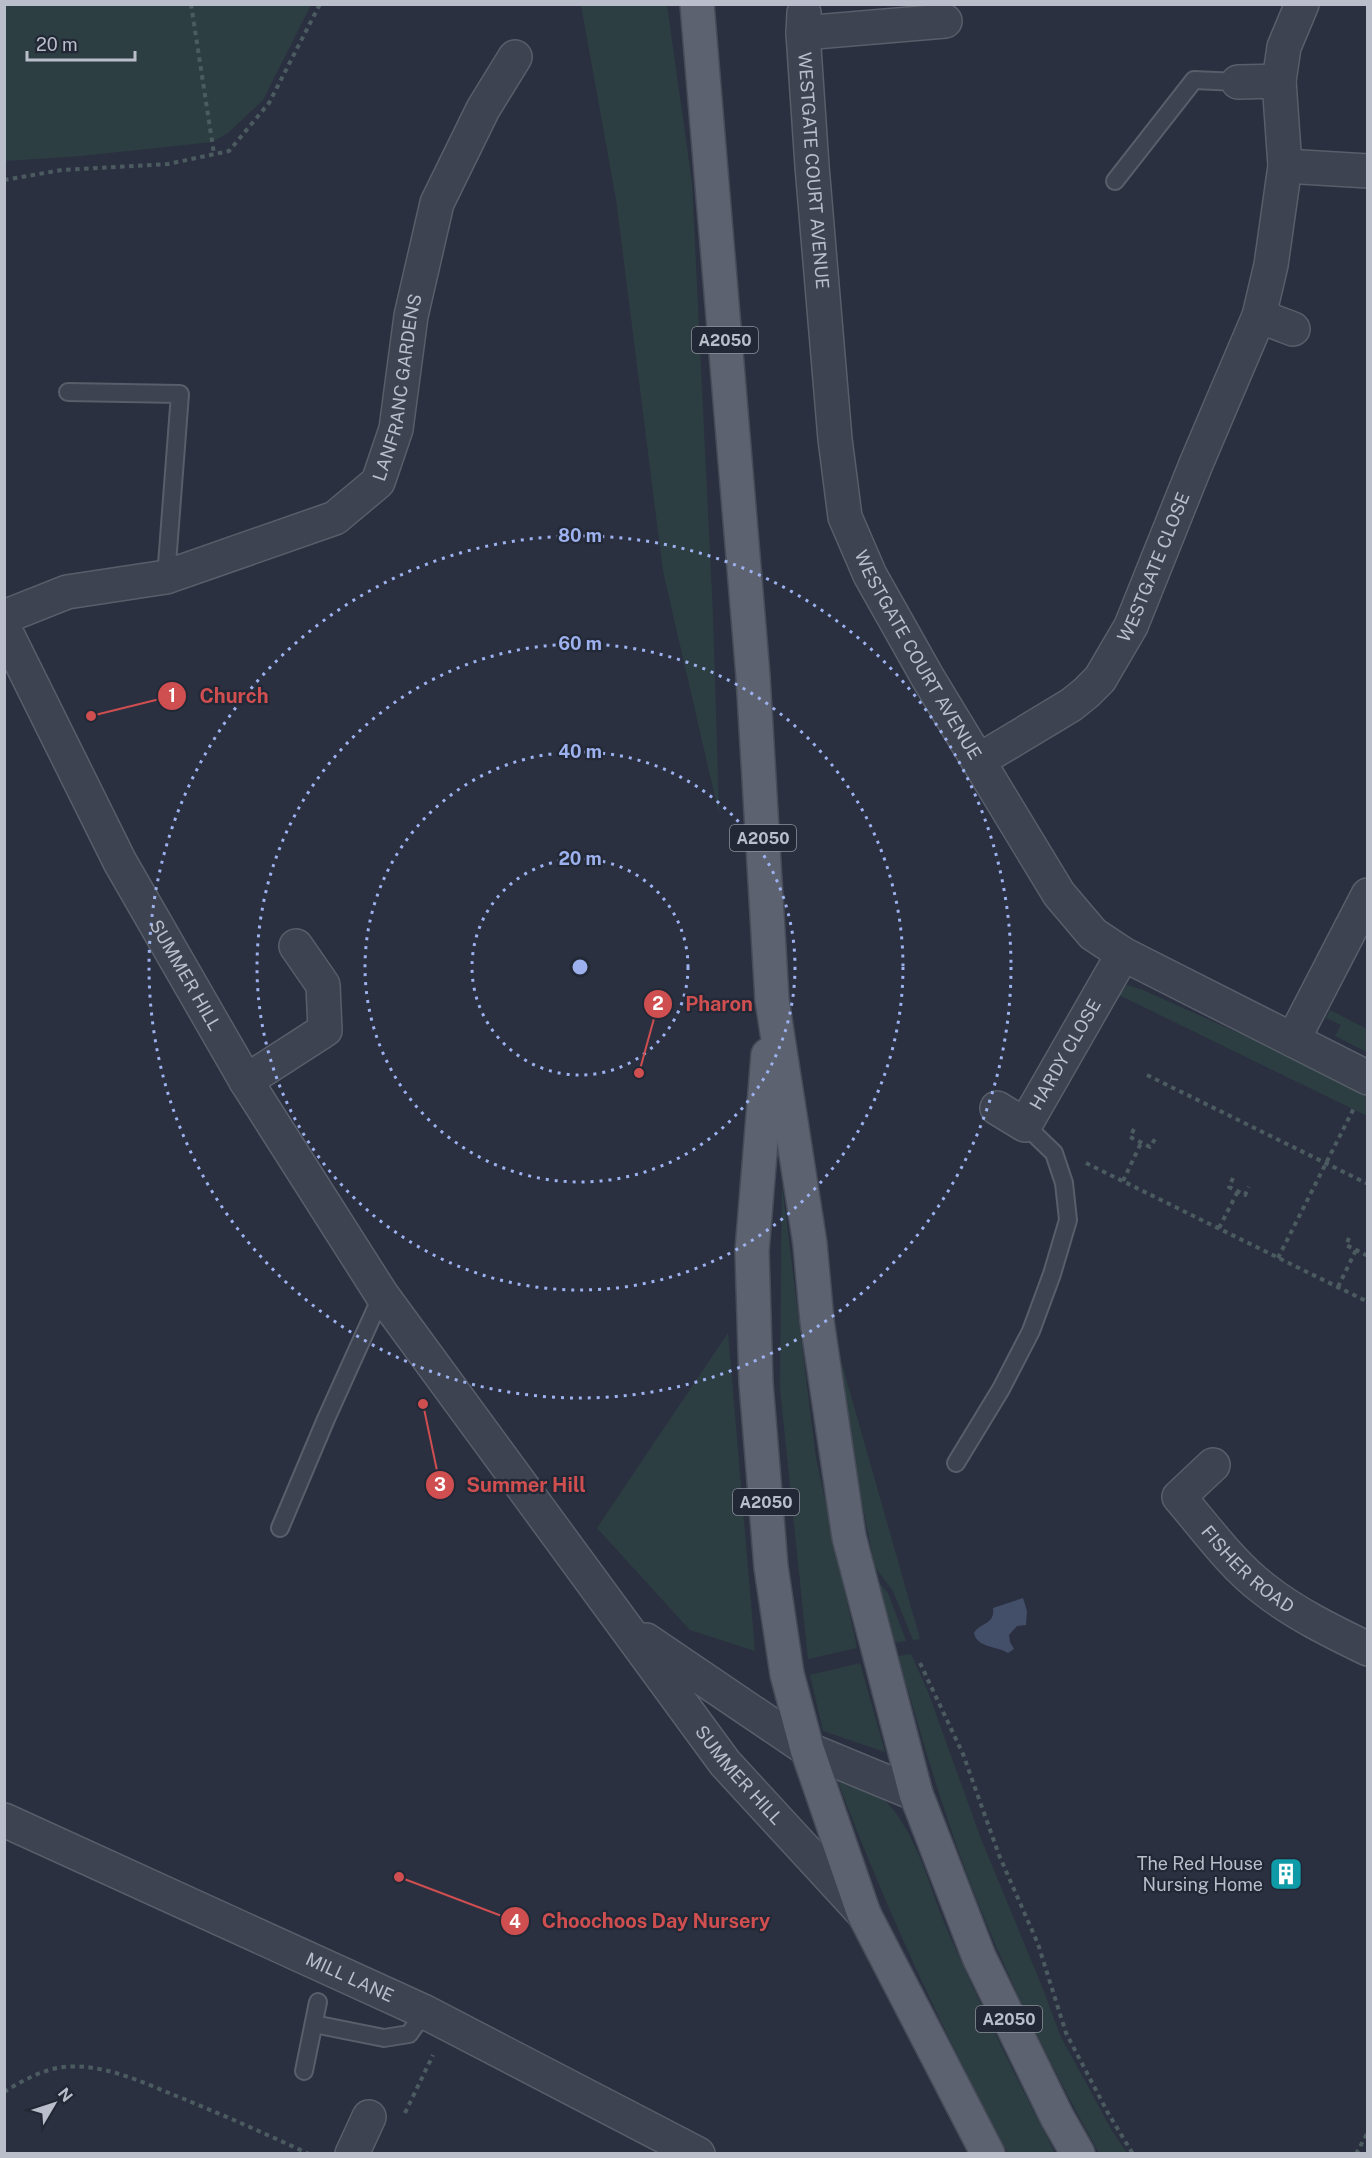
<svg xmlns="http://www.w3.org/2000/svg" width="1372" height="2158" viewBox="0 0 1372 2158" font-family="'Public Sans',sans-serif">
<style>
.green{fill:#2d3e42}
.water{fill:#434e69}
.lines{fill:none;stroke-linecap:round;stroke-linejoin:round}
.lane-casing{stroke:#585e6a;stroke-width:20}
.street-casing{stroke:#585e6a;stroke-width:36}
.primary-casing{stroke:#474c59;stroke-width:36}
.path{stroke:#4c5b60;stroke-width:4;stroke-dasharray:4.5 4.5;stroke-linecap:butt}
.lane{stroke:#3d4350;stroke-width:16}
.street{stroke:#3d4350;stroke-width:33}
.primary{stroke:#5c6270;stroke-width:33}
.ring{fill:none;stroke:#9cb1ee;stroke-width:3;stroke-dasharray:3 6}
.labels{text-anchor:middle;stroke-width:4.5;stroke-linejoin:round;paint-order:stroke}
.shield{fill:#222835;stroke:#8c919d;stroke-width:1.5}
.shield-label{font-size:16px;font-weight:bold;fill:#babeca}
.street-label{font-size:18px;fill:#babeca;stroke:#222835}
.poi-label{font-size:18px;fill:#babeca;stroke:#222835;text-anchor:end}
.centre{fill:#9cb1ee;stroke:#222835;stroke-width:3}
.ring-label{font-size:18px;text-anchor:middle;font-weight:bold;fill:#9cb1ee;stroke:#222835;stroke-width:4.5;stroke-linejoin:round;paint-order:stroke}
.leader{fill:none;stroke:#cf4e50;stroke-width:2}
.callout-dot{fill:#cf4e50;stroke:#222835;stroke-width:2}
.mark-label{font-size:18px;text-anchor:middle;font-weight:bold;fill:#fff}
.callout-label{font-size:20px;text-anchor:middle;font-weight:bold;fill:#cf4e50;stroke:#222835;stroke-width:4.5;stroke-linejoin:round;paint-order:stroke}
</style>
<rect width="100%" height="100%" fill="#2a3040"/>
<g class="green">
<polygon points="5,4 311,4 311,5 263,100 228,133 212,142 81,156 5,161"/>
<polygon points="581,5 667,5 692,183 713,616 719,814 663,571 616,199"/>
<polygon points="1127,985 1143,990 1254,1040 1367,1097 1367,1116 1117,994"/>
<polygon points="1330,1010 1367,1029 1367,1052 1335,1036 1341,1025 1326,1018"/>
<polygon points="782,1185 816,1458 857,1648 808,1659 780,1388"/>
<polygon points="728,1333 755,1651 690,1630 597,1528"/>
<polygon points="840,1357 920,1639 913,1640 893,1591 875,1567 856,1473"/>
<polygon points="876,1579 888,1593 906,1641 891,1643"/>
<path d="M911,1654L928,1692L981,1839L1043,1989L1060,2035L1112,2131L1127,2153H1099C1040,2046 985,1934 947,1817C929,1764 914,1710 898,1656Z"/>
<polygon points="860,1663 885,1752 823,1731 810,1675"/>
<path d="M838,1782C857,1785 878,1791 891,1807C919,1841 929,1886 946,1927C979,2004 1017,2079 1055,2153H1008C944,2034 886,1909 838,1782Z"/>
</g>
<path class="water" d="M1023,1598L1027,1611L1026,1625L1017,1626L1009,1635L1010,1642L1014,1649L1008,1653C997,1646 977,1648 974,1633C981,1622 995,1625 993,1608Z"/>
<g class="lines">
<g class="lane-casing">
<g id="lane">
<polyline points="1115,181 1194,80 1238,82"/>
<polyline points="68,392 180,394 166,577"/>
<polyline points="956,1463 1001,1389 1031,1331 1052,1274 1068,1220 1064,1183 1054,1153 1025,1125"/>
<polyline points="280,1528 326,1419 382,1295"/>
<polyline points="314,2024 384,2038 409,2034 425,2012"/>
<polyline points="304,2071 318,2002"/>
</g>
</g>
<g class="street-casing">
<g id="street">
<path id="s1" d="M804,13L803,33L812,166L835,439L845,517L870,575L928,678L1059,894L1093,934L1123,954L1368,1078"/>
<polyline points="803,33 945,21"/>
<polyline points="1238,82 1279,81"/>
<polyline points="1285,166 1368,171"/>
<polyline points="1259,316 1293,329"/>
<path id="s2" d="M4,617L67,592L166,577L335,518L378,482L396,429L411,316L437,203L483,109L515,57"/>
<path id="s3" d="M4,628L120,862L246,1081L382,1295L725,1763L864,1914"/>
<path id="s4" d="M978,761L1071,705L1086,693L1100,679L1131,626L1196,464L1259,316L1271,265L1285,166L1279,81L1284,47L1302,4"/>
<polyline points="1293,1040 1368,895"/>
<polyline points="246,1081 325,1030 323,985 296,946"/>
<path id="s5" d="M997,1108L1025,1125L1123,954"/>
<path id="s6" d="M1213,1465L1179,1497C1206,1528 1231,1564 1264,1589C1294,1613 1333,1632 1368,1649"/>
<polyline points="646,1640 807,1749 916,1794"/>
<path id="s7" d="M4,1820L425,2012L698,2154"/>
<polyline points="352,2154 369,2117"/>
</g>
</g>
<g class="primary-casing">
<g id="primary">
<polyline points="697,4 753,676 772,1000 810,1244 817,1321 849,1537 916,1794 979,1957 1057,2117 1078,2154"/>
<polyline points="768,1055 752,1251 756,1383 771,1567 787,1674 807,1749 864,1914 988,2154"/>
</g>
</g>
<g class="path">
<polyline points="191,4 214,154"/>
<polyline points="4,180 62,170 168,164 229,151 269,103 320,4"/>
<polyline points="1147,1075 1368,1184"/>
<polyline points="1134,1129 1130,1137 1150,1147 1155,1139"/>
<polyline points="1086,1163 1368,1302"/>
<polyline points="1233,1178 1229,1187 1245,1195 1249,1187"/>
<polyline points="1123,1181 1141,1143"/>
<polyline points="1219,1228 1238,1191"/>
<polyline points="1349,1238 1346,1245 1366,1255 1368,1251"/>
<polyline points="1278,1258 1354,1108"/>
<polyline points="1338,1287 1356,1250"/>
<polyline points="920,1663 963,1754 999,1855 1038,1944 1066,2033 1108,2113 1133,2154"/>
<path d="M4,2092C22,2081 41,2070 63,2067C101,2063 140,2081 174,2095C219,2113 264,2133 309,2154"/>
<polyline points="405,2113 433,2055"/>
<polyline points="1356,2154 1368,2132"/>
</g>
<use href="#lane" class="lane"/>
<use href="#street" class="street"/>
<use href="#primary" class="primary"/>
</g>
<g class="ring">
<circle cx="580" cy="967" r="108"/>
<circle cx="580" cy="967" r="215"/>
<circle cx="580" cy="967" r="323"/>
<circle cx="580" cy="967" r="431"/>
</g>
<defs>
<g id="building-square" transform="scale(1.725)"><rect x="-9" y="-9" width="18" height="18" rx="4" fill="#0f9aa8" stroke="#222835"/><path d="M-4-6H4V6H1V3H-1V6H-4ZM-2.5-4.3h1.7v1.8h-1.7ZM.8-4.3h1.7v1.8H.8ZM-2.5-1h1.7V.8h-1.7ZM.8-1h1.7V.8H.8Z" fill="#fff"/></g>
</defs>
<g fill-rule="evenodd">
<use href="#building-square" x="1286" y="1874"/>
</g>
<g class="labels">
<g class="shield">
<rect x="692" y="327" width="66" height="26" rx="4.5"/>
<rect x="730" y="825" width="66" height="26" rx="4.5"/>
<rect x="733" y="1489" width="66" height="26" rx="4.5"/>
<rect x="976" y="2006" width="66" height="26" rx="4.5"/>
</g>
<g class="shield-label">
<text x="725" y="346">A2050</text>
<text x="763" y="844">A2050</text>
<text x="766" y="1508">A2050</text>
<text x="1009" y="2025">A2050</text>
</g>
<g class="street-label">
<text dy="6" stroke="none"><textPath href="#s1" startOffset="158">WESTGATE COURT AVENUE</textPath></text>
<text dy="6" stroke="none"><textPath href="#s2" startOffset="500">LANFRANC GARDENS</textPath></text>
<text dy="6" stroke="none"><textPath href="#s4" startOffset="272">WESTGATE CLOSE</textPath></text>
<text dy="6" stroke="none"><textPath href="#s1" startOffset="662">WESTGATE COURT AVENUE</textPath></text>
<text dy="6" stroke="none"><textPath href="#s3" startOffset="392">SUMMER HILL</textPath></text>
<text dy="6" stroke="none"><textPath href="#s5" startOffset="114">HARDY CLOSE</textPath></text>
<text dy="6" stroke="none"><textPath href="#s6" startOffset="147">FISHER ROAD</textPath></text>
<text dy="6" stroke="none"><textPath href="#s3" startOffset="1366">SUMMER HILL</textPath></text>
<text dy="6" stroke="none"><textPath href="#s7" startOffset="380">MILL LANE</textPath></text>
</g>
<g class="poi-label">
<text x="1263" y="1870">The Red House<tspan x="1263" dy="21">Nursing Home</tspan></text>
</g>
</g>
<circle cx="580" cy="967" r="9" class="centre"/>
<g class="ring-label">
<text x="580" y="542">80 m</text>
<text x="580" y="650">60 m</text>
<text x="580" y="758">40 m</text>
<text x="580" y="865">20 m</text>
</g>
<path class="leader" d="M91 716L172 696M639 1073L658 1004M423 1404L440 1485M399 1877L515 1921"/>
<g class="callout-dot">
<circle cx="91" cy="716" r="6"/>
<circle cx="639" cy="1073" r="6"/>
<circle cx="423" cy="1404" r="6"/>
<circle cx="399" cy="1877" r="6"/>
<circle cx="172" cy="696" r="15"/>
<circle cx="658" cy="1004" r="15"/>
<circle cx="440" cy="1485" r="15"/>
<circle cx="515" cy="1921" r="15"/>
</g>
<g class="mark-label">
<text x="172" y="702">1</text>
<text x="658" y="1010">2</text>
<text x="440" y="1491">3</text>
<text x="515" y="1928">4</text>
</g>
<g class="callout-label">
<text x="234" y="703">Church</text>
<text x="719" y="1011">Pharon</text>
<text x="526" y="1492">Summer Hill</text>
<text x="656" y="1928">Choochoos Day Nursery</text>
</g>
<rect width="1372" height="2158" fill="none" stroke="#babeca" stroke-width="12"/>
<g transform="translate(54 2104) rotate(51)" stroke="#222835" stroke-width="4.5" paint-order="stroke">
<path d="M0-4.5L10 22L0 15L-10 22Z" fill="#babeca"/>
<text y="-9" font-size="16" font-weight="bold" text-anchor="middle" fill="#babeca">N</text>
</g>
<path d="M27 51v9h108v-9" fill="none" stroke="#babeca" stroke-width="3"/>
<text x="36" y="51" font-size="18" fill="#babeca" stroke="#222835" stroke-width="4.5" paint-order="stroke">20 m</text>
</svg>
